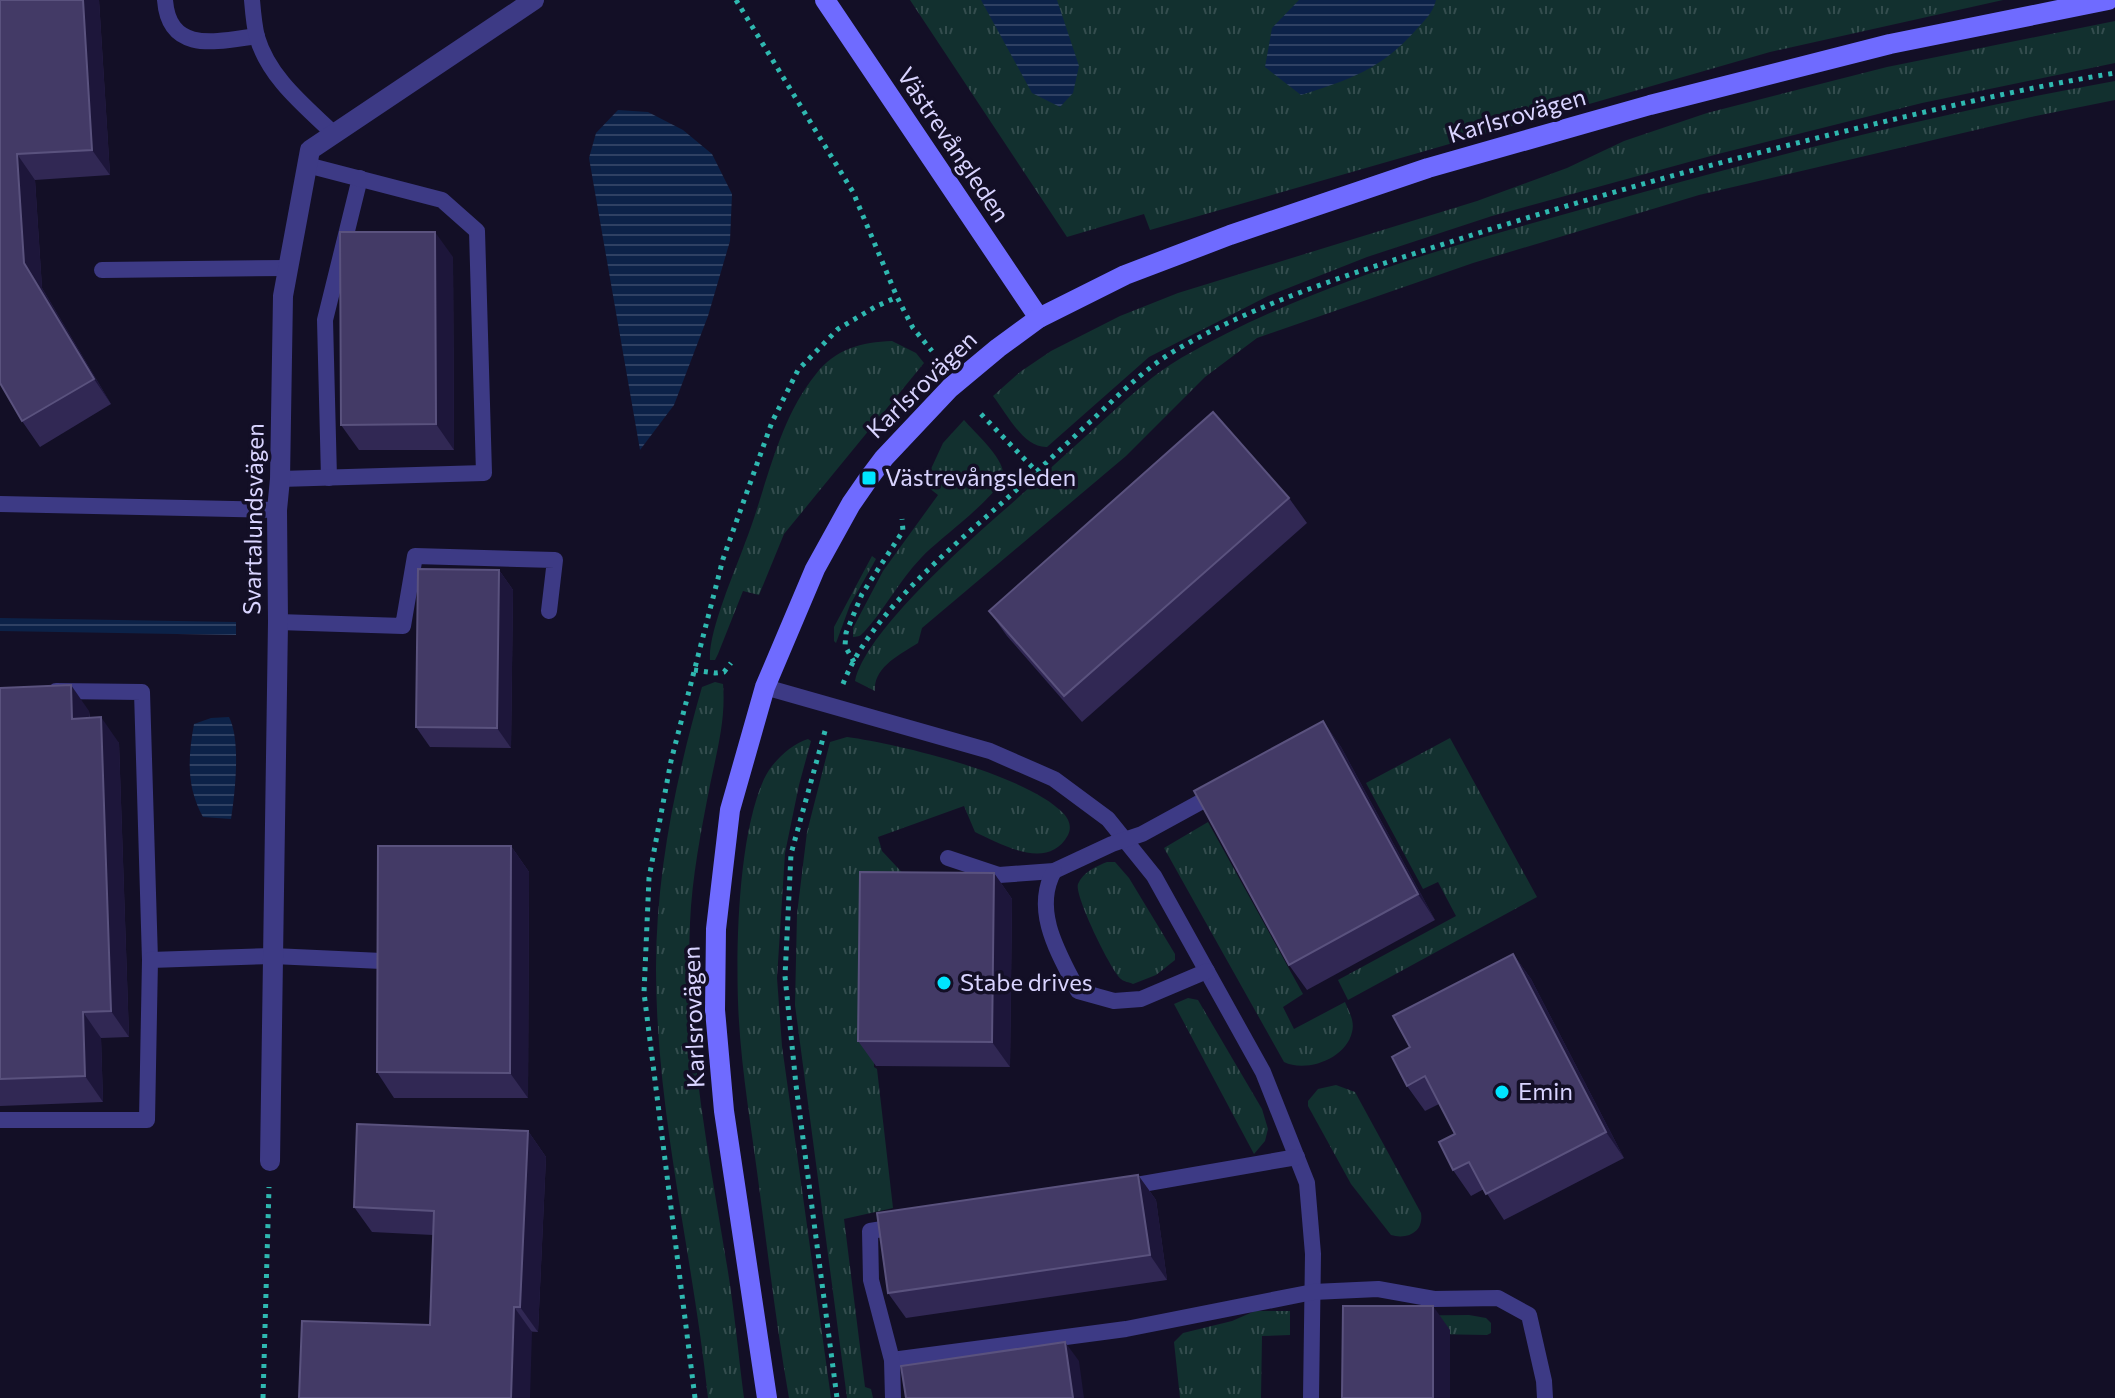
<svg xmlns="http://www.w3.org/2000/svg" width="2115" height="1398" viewBox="0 0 2115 1398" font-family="Commissioner,sans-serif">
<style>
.grass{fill:url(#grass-tufts)}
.water{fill:url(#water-rules)}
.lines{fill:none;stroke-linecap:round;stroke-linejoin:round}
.path{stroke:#2fb8b0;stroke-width:5;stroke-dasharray:4 6;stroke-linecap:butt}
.lane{stroke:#3d3a85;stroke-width:16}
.street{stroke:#3d3a85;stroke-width:20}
.secondary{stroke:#6f6bff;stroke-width:20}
.wall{fill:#312854}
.shaded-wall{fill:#1d163a}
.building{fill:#433a66;stroke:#5a527e;stroke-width:2}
.poi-dot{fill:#00e5ff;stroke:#130f26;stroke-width:3}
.labels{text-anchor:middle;stroke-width:7;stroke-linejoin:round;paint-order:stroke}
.street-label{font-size:24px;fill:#d9d4ff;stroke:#130f26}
.poi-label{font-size:24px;fill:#d9d4ff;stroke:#130f26;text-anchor:start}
</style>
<defs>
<pattern id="grass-tufts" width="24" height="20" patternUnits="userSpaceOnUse" patternTransform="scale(2)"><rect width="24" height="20" fill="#12302f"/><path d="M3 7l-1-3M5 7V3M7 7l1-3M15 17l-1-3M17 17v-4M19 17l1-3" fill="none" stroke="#344d4e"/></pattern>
<pattern id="water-rules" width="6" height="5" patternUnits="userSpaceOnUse" patternTransform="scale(2)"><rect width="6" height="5" fill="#0c2248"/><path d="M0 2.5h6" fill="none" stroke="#2f4163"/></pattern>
</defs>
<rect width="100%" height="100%" fill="#130f26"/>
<g class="grass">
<polygon points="910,0 2003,0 1770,52 1150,230 1144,214 1067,237"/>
<path d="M2115,21V63L1922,103L1718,154L1492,216L1367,257L1268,296L1149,357L1047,447C1023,448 1006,412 993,396L1020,372L1051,351L1120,316L1178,293L1477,201L1567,168L1624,141L1707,113L1887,67Z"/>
<path d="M2115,81V100L2031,117L1699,195L1473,263L1257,338L1205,377L1126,456L922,628L918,643C901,654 873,667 875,691L855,681C865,634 958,551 995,518C1033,485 1070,450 1108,416C1131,395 1154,374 1181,358C1311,283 1458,244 1601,204C1771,156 1942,112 2115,81Z"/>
<path d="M892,341L916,353L924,363L784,534L759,595L743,591L718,654L715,660H710C708,632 735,571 745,543C767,487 777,422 816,374C835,349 862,342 892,341Z"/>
<path d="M964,420C974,432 1005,459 1003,475C1001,495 937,540 921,558C899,581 885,609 864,632C859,637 860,636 853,637V628L883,571L938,495L924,484L943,443Z"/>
<polygon points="872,556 876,559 850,605 836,643 834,641 834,627"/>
<path d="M715,682L723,684C726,719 717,751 710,785C701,831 692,877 690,923C685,1036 708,1149 726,1260C734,1305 738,1352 744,1398H708C693,1255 656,1113 656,969C656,873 676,778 702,687Z"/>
<path d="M847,737C899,744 1027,775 1063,813C1069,819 1072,827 1068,835C1048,872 1001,844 975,832L964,806L878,837L882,851L910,881L876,896L874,1067L877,1069L893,1208L844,1219L865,1387L871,1389L873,1398H847L795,1005L797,914L807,832L830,742Z"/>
<polygon points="1450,738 1537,897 1348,1000 1338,980 1456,916 1438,882 1423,889 1366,783"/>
<path d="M808,739L811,741L799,785L785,853L777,978L782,1046L831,1398H789C777,1330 769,1262 760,1194C752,1130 740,1065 738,1001C736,940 739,834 764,779C772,762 790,745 808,739Z"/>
<path d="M1208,822L1303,994L1283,1007L1294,1029L1345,1002C1349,1012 1355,1021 1352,1032C1346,1059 1306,1073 1284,1062L1164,848Z"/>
<path d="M1107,862H1115L1129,878L1175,954V960L1156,975L1133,984C1129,982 1124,982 1121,979C1111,971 1074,895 1078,884C1083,872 1097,866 1107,862Z"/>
<polygon points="1188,998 1198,1000 1262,1109 1268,1129 1265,1141 1254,1154 1174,1004"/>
<path d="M1336,1085L1355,1092L1421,1213C1424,1232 1407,1240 1391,1235L1351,1184L1308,1106V1101L1318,1089Z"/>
<polygon points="1255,1311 1290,1311 1290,1335 1262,1336 1261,1398 1180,1398 1174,1342 1183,1333 1232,1321"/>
<polygon points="1469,1315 1486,1318 1491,1323 1491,1333 1487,1335 1372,1333 1371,1316"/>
</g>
<g class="water">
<polygon points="981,0 1057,0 1079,66 1073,93 1060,107 1032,93"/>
<path d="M1299,0H1436C1433,13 1424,21 1415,31C1381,69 1349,80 1301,95L1265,67L1272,28Z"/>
<polygon points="618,110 648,112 683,130 712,154 732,194 730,241 708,316 674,405 640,450 589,158 596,133"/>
<polygon points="0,618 236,622 236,635 0,631"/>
<path d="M229,717C241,740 235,793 231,819L203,817C186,786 188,757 194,724L211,718Z"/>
</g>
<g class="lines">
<g class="path">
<polyline points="736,0 853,192 897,297 913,328 932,351"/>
<polyline points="981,414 1037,472"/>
<polyline points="854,662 845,646 846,633 862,594 903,531 902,519"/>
<polyline points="694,670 715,673 724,672 731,663"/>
<path d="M843,684C868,618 943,555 995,509C1028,480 1060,450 1092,420C1121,393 1148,365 1183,346C1272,296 1373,267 1469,236C1588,198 1708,165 1829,135C1924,112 2018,89 2115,73"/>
<polyline points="825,731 791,854 785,976 796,1085 837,1398"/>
<polyline points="263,1398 269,1187"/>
<polyline points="695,1398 644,993 649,878 671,761 723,559 772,422 798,370 838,329 875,307 897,297"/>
</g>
<g class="lane">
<path d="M165,0C169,55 219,41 257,36"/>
<path d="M252,0C253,12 254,25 257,37C269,78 305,106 334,134"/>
<polyline points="102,270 288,268"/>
<polyline points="329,478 325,320 360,178"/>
<polyline points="280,479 484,473 477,231 442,200 307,165"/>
<polyline points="0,504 277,510"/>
<polyline points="278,622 403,626 415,556 555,560 549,611"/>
<polyline points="765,687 990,751 1054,779 1108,819 1154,876 1263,1072 1307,1183 1313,1254 1311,1398"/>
<polyline points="56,691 142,692 150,960"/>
<polyline points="948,858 999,875 1054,871 1112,844 1142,834 1217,793"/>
<path d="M1054,871C1032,911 1059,954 1078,991L1114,1001L1141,999L1207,971"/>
<polyline points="0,1120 147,1120 150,960 273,956 382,961"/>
<polyline points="1125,1187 1297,1157"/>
<polyline points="892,1360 1126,1329 1313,1292 1378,1289 1434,1299 1498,1298 1529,1315 1544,1381 1545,1398"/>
<polyline points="893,1398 892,1360 871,1280 870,1231 901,1226"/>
</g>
<polyline class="street" points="270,1161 278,622 277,510 280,479 283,296 310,150 534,0"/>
<g class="secondary">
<polyline points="825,0 1039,318"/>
<polyline points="767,1398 724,1111 715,1010 716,929 730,810 765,687 815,569 851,504 869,478 884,458 950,388 998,348 1039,318 1125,275 1230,235 1428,168 1650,105 1890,44 2108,0"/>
</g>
</g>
<g class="wall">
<polygon points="0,0 99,0 110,175 35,180 42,288 111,404 40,447 22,421"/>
<polygon points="453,257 454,450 359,450 341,425"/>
<polygon points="1289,498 1307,523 1082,722 1007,636 989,611"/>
<polygon points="499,570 513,590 511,748 430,747 416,727"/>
<polygon points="0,688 89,711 90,718 119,743 129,1037 101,1038 103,1102 0,1106"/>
<polygon points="1323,721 1341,747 1435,920 1307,990 1289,965"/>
<polygon points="511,846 529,872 528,1098 394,1098 377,1072"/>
<polygon points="994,873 1012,899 1010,1067 876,1066 858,1041"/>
<polygon points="1513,954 1531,979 1624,1158 1504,1220 1484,1189 1471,1196 1453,1170 1455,1134 1439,1104 1425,1111 1407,1086 1410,1047"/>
<polygon points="528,1131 546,1157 538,1332 430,1325 433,1235 372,1232 354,1207"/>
<polygon points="1138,1175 1156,1200 1167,1280 906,1318 888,1293"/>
</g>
<g class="shaded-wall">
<polygon points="83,0 99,0 110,175 92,150"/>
<polygon points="17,154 35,180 42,288 111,404 94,379 24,263"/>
<polygon points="435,232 453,257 454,450 436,424"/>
<polygon points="499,570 513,590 511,748 497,728"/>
<polygon points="71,685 89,711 90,744 72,719"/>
<polygon points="101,717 119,743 129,1037 111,1011"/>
<polygon points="1323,721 1341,747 1435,920 1418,894"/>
<polygon points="511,846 529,872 528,1098 510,1073"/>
<polygon points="994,873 1012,899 1010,1067 992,1042"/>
<polygon points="1513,954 1531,979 1624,1158 1606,1132"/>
<polygon points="83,1012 101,1038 103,1102 85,1076"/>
<polygon points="528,1131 546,1157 538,1332 520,1307"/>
<polygon points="1138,1175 1156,1200 1167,1280 1150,1255"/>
<polygon points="1433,1306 1450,1330 1450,1398 1433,1398"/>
<polygon points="514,1307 532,1332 530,1398 511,1398"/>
<polygon points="1065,1342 1079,1361 1084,1398 1073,1398"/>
</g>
<g class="building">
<polygon points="0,0 83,0 92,150 17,154 24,263 94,379 22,421 0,383"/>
<polygon points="340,232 435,232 436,424 341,425"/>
<polygon points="1213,412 1289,498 1064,696 989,611"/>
<polygon points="418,569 499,570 497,728 416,727"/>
<polygon points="71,685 72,719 101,717 111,1011 83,1012 85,1076 0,1079 0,688"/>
<polygon points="1323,721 1418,894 1289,965 1194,791"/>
<polygon points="378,846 511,846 510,1073 377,1072"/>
<polygon points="860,872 994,873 992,1042 858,1041"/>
<polygon points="1513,954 1606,1132 1486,1194 1469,1162 1453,1170 1439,1142 1455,1134 1425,1076 1407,1086 1392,1057 1410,1047 1393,1016"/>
<polygon points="357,1124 528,1131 520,1307 514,1307 511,1398 299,1398 302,1321 430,1325 434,1211 354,1207"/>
<polygon points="1138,1175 1150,1255 888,1293 877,1213"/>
<polygon points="1343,1306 1433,1306 1433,1398 1342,1398"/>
<polygon points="1065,1342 1073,1398 906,1398 901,1366"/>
</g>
<g class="poi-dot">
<rect x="861" y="470" width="16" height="16" rx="4"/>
<circle cx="944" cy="983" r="8"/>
<circle cx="1502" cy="1092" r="8"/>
</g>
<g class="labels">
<g class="street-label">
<text transform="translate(1517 116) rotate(-16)" y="8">Karlsrovägen</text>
<text transform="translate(953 145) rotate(56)" y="8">Västrevångleden</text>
<text transform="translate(922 385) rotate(-44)" y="8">Karlsrovägen</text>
<text transform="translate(254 519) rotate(-89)" y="8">Svartalundsvägen</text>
<text transform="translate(694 1017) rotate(-92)" y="8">Karlsrovägen</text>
</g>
<g class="poi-label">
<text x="885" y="486">Västrevångsleden</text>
<text x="960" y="991">Stabe drives</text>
<text x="1518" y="1100">Emin</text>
</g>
</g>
</svg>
